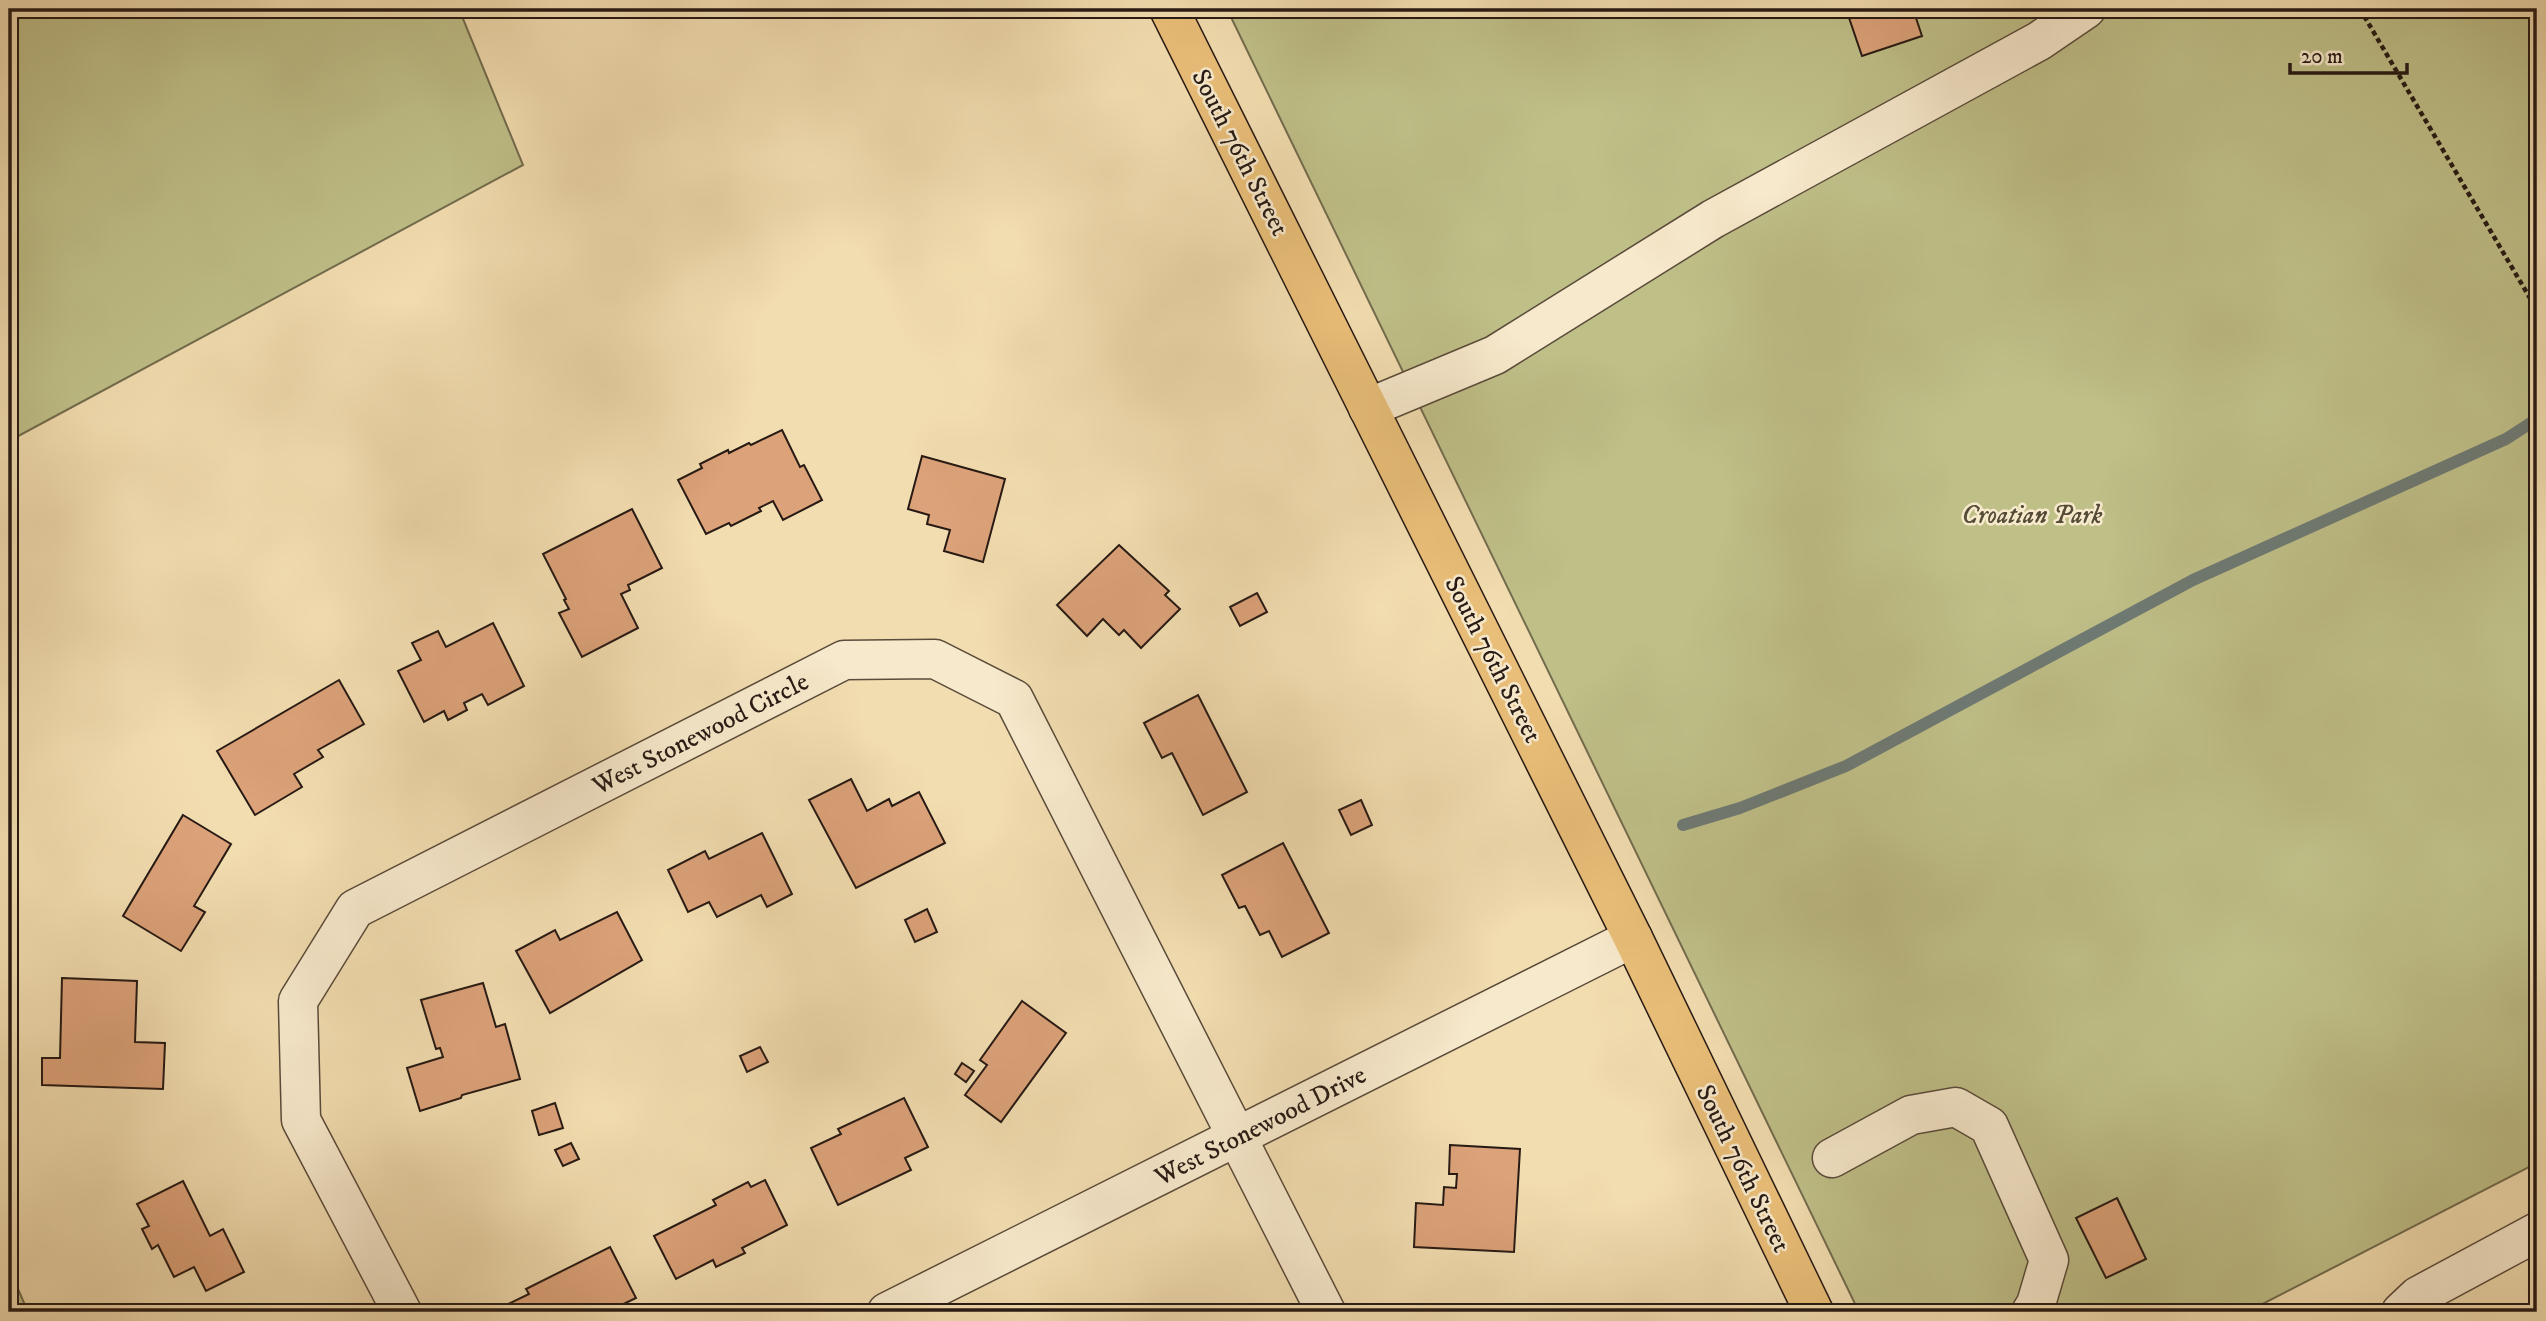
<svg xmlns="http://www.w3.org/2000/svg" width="2546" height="1321" viewBox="0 0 2546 1321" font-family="'IM FELL DW Pica',serif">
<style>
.green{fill:#bfbf88;stroke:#736c4e;stroke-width:2}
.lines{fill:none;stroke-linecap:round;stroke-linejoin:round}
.stream{stroke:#6e7a74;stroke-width:12}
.building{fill:#dca279;stroke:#271a14;stroke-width:2}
.minor-casing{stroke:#5a4b3b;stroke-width:41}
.major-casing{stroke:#271a14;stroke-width:41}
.path{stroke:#271a14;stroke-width:4.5;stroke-dasharray:5 3.5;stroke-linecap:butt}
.minor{stroke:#f7e9cc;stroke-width:38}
.major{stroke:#e9be78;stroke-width:38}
.labels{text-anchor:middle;stroke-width:5;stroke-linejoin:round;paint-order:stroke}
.street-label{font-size:26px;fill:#271a14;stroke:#f7e9cc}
.park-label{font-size:26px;font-style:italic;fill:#554c37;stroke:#f7e9cc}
</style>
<rect width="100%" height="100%" fill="#f2ddb0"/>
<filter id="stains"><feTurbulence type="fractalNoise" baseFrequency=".00286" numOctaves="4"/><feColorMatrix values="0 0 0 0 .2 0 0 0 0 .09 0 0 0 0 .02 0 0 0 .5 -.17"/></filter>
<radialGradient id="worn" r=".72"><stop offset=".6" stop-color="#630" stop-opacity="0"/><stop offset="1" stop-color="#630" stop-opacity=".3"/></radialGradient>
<g class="green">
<polygon points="9,9 459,9 523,165 9,441"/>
<polygon points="1227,9 2537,9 2537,1163 2247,1312 1859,1312"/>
<polygon points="9,1268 28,1312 9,1312"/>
</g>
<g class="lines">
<polyline class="stream" points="1683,825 1740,808 1846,766 2193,580 2506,439 2537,419"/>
</g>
<g class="building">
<polygon points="1846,9 1913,9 1922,36 1862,56"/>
<polygon points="782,430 800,467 804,465 822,500 783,520 773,501 759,508 761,511 731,526 729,523 706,534 678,480 702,468 700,464 728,450 729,453 749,443 751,445"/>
<polygon points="922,456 1005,479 983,562 944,551 950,530 927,524 929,515 908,509"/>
<polygon points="632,509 662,568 628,585 630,590 621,594 638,628 582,657 559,613 569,609 564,600 566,599 543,554"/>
<polygon points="1119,545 1169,591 1165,595 1180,609 1141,648 1124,630 1119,635 1103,619 1087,636 1057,605"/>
<polygon points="1257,593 1267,612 1240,626 1230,607"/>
<polygon points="493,623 524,686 488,705 482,694 464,703 467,710 448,720 444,711 424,722 398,671 421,660 412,643 438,631 446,647"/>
<polygon points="339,680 364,724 318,750 323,757 294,774 302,787 255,815 217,751"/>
<polygon points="1198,695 1247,792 1203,815 1172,753 1162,758 1144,723"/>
<polygon points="851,779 867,811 889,799 892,806 919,792 945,843 856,888 809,800"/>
<polygon points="1361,800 1372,825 1351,835 1339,810"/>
<polygon points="183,815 231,844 194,906 205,912 181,951 123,916"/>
<polygon points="762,833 792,894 767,907 761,895 717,917 709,902 688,912 668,870 705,851 709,859"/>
<polygon points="1283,843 1329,933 1282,957 1269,931 1260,935 1245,906 1239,908 1222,875"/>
<polygon points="927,909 937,932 915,942 905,920"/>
<polygon points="617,912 642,960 550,1013 516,951 555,930 560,940"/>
<polygon points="62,978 137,981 135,1042 165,1043 163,1089 42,1085 42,1058 60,1058"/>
<polygon points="483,983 496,1027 505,1024 520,1079 462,1095 461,1098 420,1111 407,1068 443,1057 440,1048 436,1049 421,1000"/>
<polygon points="1022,1001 1066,1033 1001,1122 965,1095 987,1065 980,1060"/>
<polygon points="760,1047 768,1062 747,1072 740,1056"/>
<polygon points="962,1063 974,1071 966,1082 955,1074"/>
<polygon points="904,1098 928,1147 905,1158 911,1170 838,1205 811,1148 841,1134 838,1129"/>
<polygon points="555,1103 563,1128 539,1135 532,1111"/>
<polygon points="571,1143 579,1159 563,1166 555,1150"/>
<polygon points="1450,1145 1520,1149 1514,1252 1414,1247 1416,1203 1443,1205 1444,1187 1456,1188 1457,1174 1449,1174"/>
<polygon points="765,1180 787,1225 742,1248 745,1253 716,1267 713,1260 676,1279 654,1236 716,1205 713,1200 748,1182 751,1187"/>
<polygon points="183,1181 210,1236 223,1229 244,1272 206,1291 194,1267 174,1277 158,1245 152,1249 142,1229 149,1226 137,1204"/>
<polygon points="2117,1198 2146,1259 2106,1278 2076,1218"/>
<polygon points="610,1247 636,1298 611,1310 612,1312 504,1312 502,1307 529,1294 526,1289"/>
</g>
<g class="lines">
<g class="minor-casing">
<g id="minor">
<polyline points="1368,408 1495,355 1713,219 2039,41 2086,9"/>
<polyline points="1832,1158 1911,1115 1956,1107 1989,1126 2049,1260 2036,1304 2031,1312"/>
<polyline points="402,1312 301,1120 298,1001 355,909 844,660 935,659 1014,699 1326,1312"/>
<polyline points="887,1312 1633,938"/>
<polyline points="2401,1312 2418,1296 2537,1232"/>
</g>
</g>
<g class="major-casing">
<polyline id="major" points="1169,9 1633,938 1814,1312"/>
</g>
<polyline class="path" points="2360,9 2537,310"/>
<use href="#minor" class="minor"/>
<use href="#major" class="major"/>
</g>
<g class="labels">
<g class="street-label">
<text transform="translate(1241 152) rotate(63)" y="9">South 76th Street</text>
<text transform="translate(1494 659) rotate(63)" y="9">South 76th Street</text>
<text transform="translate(700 733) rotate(-27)" y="9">West Stonewood Circle</text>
<text transform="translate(1260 1125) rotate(-27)" y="9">West Stonewood Drive</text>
<text transform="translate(1744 1168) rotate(64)" y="9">South 76th Street</text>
</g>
<g class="park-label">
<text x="2032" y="523">Croatian Park</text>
</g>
</g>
<rect width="2546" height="1321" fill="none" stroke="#f2ddb0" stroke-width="35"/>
<rect x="10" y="10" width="2525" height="1300" fill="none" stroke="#271a14" stroke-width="3.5"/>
<rect x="18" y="18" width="2511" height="1286" fill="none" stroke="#271a14" stroke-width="2"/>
<path d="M2290 63v10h117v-10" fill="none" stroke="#271a14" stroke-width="3.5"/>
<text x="2301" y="63" font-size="21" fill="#271a14" stroke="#f7e9cc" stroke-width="5" paint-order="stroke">20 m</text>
<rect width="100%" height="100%" filter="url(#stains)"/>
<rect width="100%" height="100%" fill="url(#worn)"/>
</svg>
